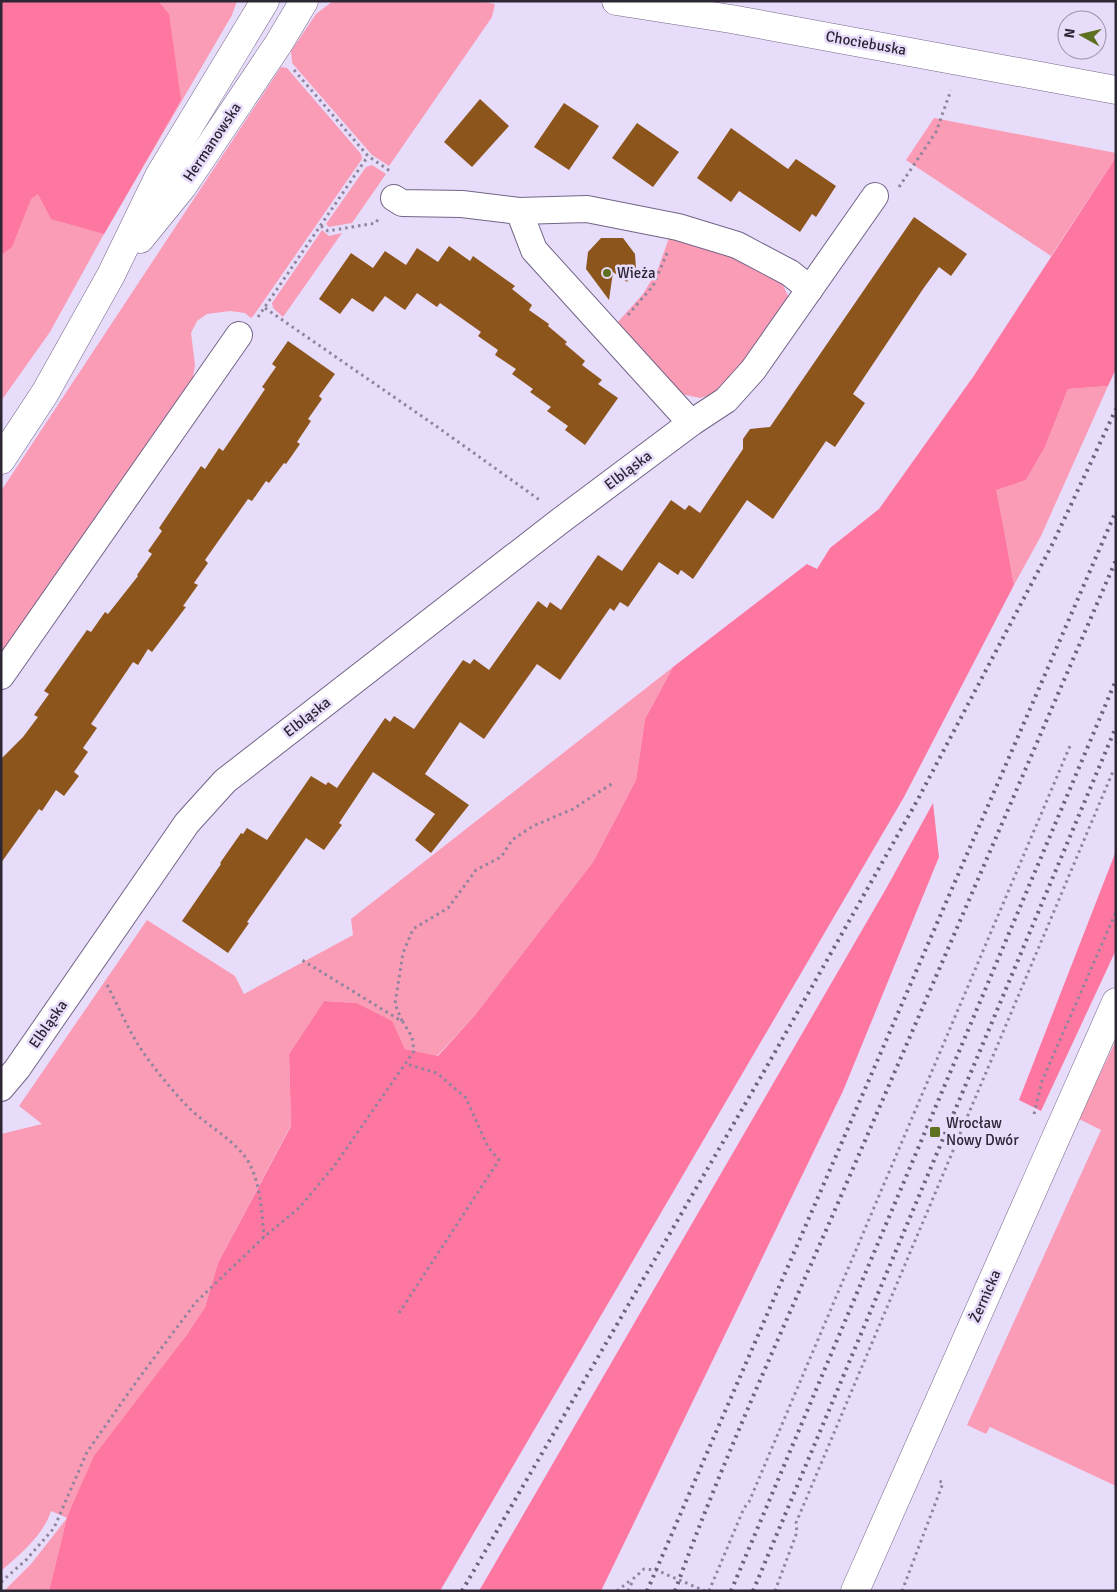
<svg xmlns="http://www.w3.org/2000/svg" width="1117" height="1592" viewBox="0 0 1117 1592" font-family="Signika,sans-serif">
<style>
.green{fill:#fb9cb6}
.forest{fill:#fd77a1}
.building{fill:#8c551c}
.lines{fill:none;stroke-linecap:round;stroke-linejoin:round}
.street-casing{stroke:#726587;stroke-width:28}
.secondary-casing{stroke:#726587;stroke-width:29}
.path{stroke:#8e859d;stroke-width:3;stroke-dasharray:2.5 4;stroke-linecap:butt}
.street{stroke:#fff;stroke-width:26}
.secondary{stroke:#fff;stroke-width:28}
.rail{stroke:#6c6478;stroke-width:4;stroke-dasharray:2.5 5;stroke-linecap:butt}
.poi-dot{fill:#5d7121;stroke:#e8dcfb;stroke-width:2}
.labels{text-anchor:middle;stroke-width:5;stroke-linejoin:round;paint-order:stroke}
.street-label{font-size:15px;fill:#2c2635;stroke:#e8dcfb}
.poi-label{font-size:15px;fill:#2c2635;stroke:#e8dcfb;text-anchor:start}
</style>
<rect width="100%" height="100%" fill="#e8dcfb"/>
<g class="green">
<polygon points="1,1 237,1 232,15 104,234 50,332 1,401"/>
<polygon points="333,1 480,1 495,4 492,17 389,166 372,155 292,63 291,51 316,14"/>
<polygon points="281,67 287,68 361,154 362,159 254,315 251,318 245,313 230,311 207,314 197,321 191,333 195,365 192,383 1,654 1,491"/>
<polygon points="934,118 1116,153 1116,157 1051,256 906,160"/>
<polygon points="372,165 386,174 352,223 329,227 326,224 366,167"/>
<polygon points="322,230 329,236 342,233 283,317 273,308 272,303"/>
<polygon points="670,235 700,240 780,278 788,296 785,313 725,391 700,398 681,394 616,324 643,294 658,269"/>
<polygon points="1108,386 1041,536 1014,585 1005,535 995,490 1026,480 1045,447 1068,389"/>
<path d="M673,667L645,719L636,780L593,862L475,1015L437,1056L405,1049L391,1021L357,1003L324,1001L289,1054L291,1125L218,1263L205,1307L67,1517L49,1591H4L31,1564L67,1518L51,1511C43,1536 20,1554 1,1571V1134L42,1124L19,1106L147,920L235,976L244,994L353,935L351,919Z"/>
<polygon points="1116,1040 1116,1486 990,1427 986,1434 967,1425 1101,1130 1079,1119"/>
</g>
<g class="forest">
<polygon points="1,1 158,1 169,14 181,100 104,234 51,219 38,194 31,199 12,247 1,255"/>
<polygon points="1116,157 1116,369 1108,386 1068,389 1045,447 1026,480 996,490 1005,535 1014,585 904,797 440,1591 49,1591 67,1517 94,1456 186,1336 205,1307 218,1263 291,1126 289,1054 324,1001 357,1003 392,1021 405,1049 438,1056 475,1015 593,862 636,780 645,719 673,667 807,564 817,569 830,548 879,509 973,377"/>
<polygon points="933,803 939,857 843,1091 601,1591 479,1591 887,887"/>
<polygon points="1116,851 1116,950 1041,1111 1019,1100"/>
</g>
<g class="building">
<polygon points="480,99 509,126 472,167 444,142"/>
<polygon points="564,103 599,126 569,170 534,147"/>
<polygon points="637,123 679,152 653,187 612,158"/>
<polygon points="731,128 788,169 796,159 836,186 816,217 812,214 800,232 739,191 731,202 697,178"/>
<polygon points="914,217 967,254 951,276 939,267 923,289 853,394 865,403 835,447 826,441 773,519 747,500 693,579 681,570 678,575 659,562 628,607 620,602 614,611 610,608 560,680 537,664 484,739 460,722 425,774 469,805 431,853 415,840 435,814 373,772 339,823 342,825 324,850 306,838 247,922 249,923 228,953 182,921 221,864 220,863 241,833 243,834 247,828 267,840 311,776 326,785 328,782 337,788 385,718 390,722 394,716 414,729 463,660 470,664 474,659 489,670 538,601 547,608 550,602 561,610 598,555 622,571 671,500 685,510 689,505 700,513 743,449 743,439 750,429 770,427"/>
<polygon points="601,238 623,238 635,254 636,269 627,282 613,272 609,300 586,269 588,252"/>
<polygon points="449,246 470,261 473,256 515,286 512,289 532,305 529,310 549,324 548,326 567,342 565,344 585,361 582,365 602,380 598,384 618,398 585,445 565,430 568,426 547,411 551,407 530,392 533,389 512,374 516,369 495,355 498,350 478,336 481,332 440,303 437,307 417,293 405,310 385,296 373,312 352,298 340,314 319,299 351,253 373,268 385,251 406,265 417,248 438,262"/>
<polygon points="288,341 335,374 319,396 322,399 308,419 311,421 297,442 300,444 286,464 284,463 269,483 266,481 252,501 248,499 205,560 208,563 194,583 198,585 183,606 186,607 152,652 148,649 138,665 133,662 91,724 97,728 83,748 88,752 74,772 79,776 64,796 56,790 42,811 39,809 1,863 1,759 23,737 38,717 34,715 49,694 44,691 87,630 91,632 105,612 108,614 138,576 137,575 152,554 148,551 162,531 159,528 201,466 205,469 219,448 223,451 251,410 265,389 262,387 276,367 272,364"/>
</g>
<g class="lines">
<g class="street-casing">
<g id="street">
<polyline points="394,198 402,203 462,204 519,211 587,209 678,227 737,245 790,273 810,289"/>
<polyline points="519,211 534,250 691,423"/>
<polyline points="1,676 239,335"/>
<polyline points="1,1088 17,1069 187,823 225,781 560,521 691,423 726,400 753,370 875,196"/>
</g>
</g>
<g class="secondary-casing">
<g id="secondary">
<polyline points="616,1 731,19 1116,90"/>
<polyline points="140,239 183,186 279,43 304,1"/>
<polyline points="1,460 45,393 111,275 159,176 265,1"/>
<polyline points="855,1591 1116,1002"/>
</g>
</g>
<g class="path">
<polyline points="294,70 368,156 390,171"/>
<polyline points="899,187 936,132 951,90"/>
<polyline points="321,226 328,231 376,223 378,219"/>
<polyline points="265,308 436,426 541,501"/>
<polyline points="628,315 653,286 668,251"/>
<polyline points="258,317 368,156"/>
<path d="M107,985C119,1007 129,1032 143,1052C156,1071 172,1090 187,1106C206,1126 242,1143 252,1169C261,1190 262,1214 264,1237"/>
<polyline points="402,1021 395,1004 403,953 413,929 448,908 476,870 501,857 512,840 533,826 573,809 613,783"/>
<polyline points="1034,1114 1042,1081 1116,912"/>
<polyline points="399,1313 499,1160 488,1147 466,1098 437,1073 406,1064"/>
<polyline points="1,1582 26,1560 54,1528 87,1452 139,1378 196,1302 264,1237 300,1207 335,1165 414,1051 412,1037 403,1022 302,960"/>
<polyline points="617,1591 632,1579"/>
<polyline points="628,1591 634,1578 644,1569 656,1570 705,1591"/>
<polyline points="709,1591 744,1508 749,1502 1070,746"/>
<polyline points="775,1591 797,1532 796,1523 1114,769"/>
<polyline points="902,1591 943,1483 936,1479"/>
</g>
<use href="#street" class="street"/>
<use href="#secondary" class="secondary"/>
<g class="rail">
<polyline points="462,1591 762,1075 917,801 1053,543 1116,409"/>
<polyline points="647,1591 1116,511"/>
<path d="M675,1591C724,1456 784,1327 841,1196C933,984 1024,772 1116,560"/>
<polyline points="731,1591 1116,680"/>
<polyline points="753,1591 1116,727"/>
</g>
</g>
<g class="poi-dot">
<circle cx="607" cy="273" r="5"/>
<rect x="929" y="1126" width="12" height="12" rx="2.5"/>
</g>
<g class="labels">
<g class="street-label">
<text transform="translate(866 43) rotate(10)" y="5">Chociebuska</text>
<text transform="translate(212 142) rotate(-56)" y="5">Hermanowska</text>
<text transform="translate(628 470) rotate(-37)" y="5">Elbląska</text>
<text transform="translate(307 717) rotate(-38)" y="5">Elbląska</text>
<text transform="translate(48 1024) rotate(-55)" y="5">Elbląska</text>
<text transform="translate(985 1296) rotate(-66)" y="5">Żernicka</text>
</g>
<g class="poi-label">
<text x="617" y="278">Wieża</text>
<text x="946" y="1128">Wrocław<tspan x="946" dy="17">Nowy Dwór</tspan></text>
</g>
</g>
<rect width="1117" height="1592" fill="none" stroke="#2c2635" stroke-width="5"/>
<g transform="translate(1082 35) rotate(278)"><circle r="24" fill="#e8dcfb" stroke="#9d93ac"/>
<path d="M0-4L9 19L0 12L-9 19Z" fill="#5d7121"/>
<text y="-8" font-size="14" font-weight="bold" text-anchor="middle" fill="#2c2635">N</text>
</g>
</svg>
